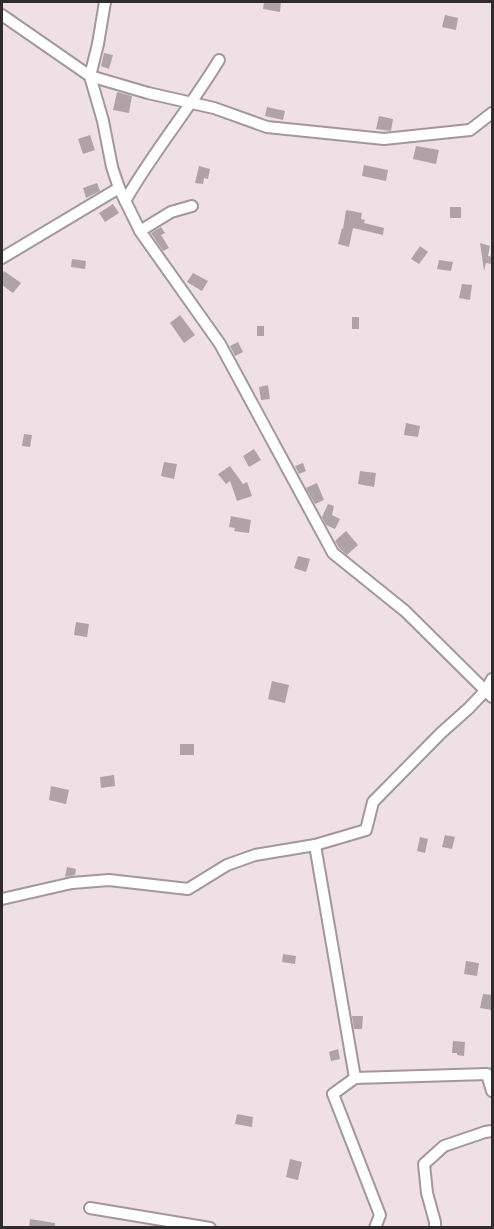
<svg xmlns="http://www.w3.org/2000/svg" width="494" height="1229" viewBox="0 0 494 1229" font-family="'Asap Condensed',sans-serif">
<style>
.building{fill:#b0a3a8}
.lines{fill:none;stroke-linecap:round;stroke-linejoin:round}
.minor-casing{stroke:#a4979c;stroke-width:14}
.minor{stroke:#fff;stroke-width:10}
</style>
<rect width="100%" height="100%" fill="#eee0e5"/>
<g class="building">
<polygon points="264,2 281,2 280,12 263,9"/>
<polygon points="445,15 458,18 456,30 442,27"/>
<polygon points="104,53 113,55 109,69 101,66"/>
<polygon points="117,92 132,96 129,113 113,110"/>
<polygon points="267,107 285,111 283,120 265,116"/>
<polygon points="379,116 393,119 391,131 376,129"/>
<polygon points="90,135 95,150 83,154 78,139"/>
<polygon points="416,146 439,150 436,164 413,159"/>
<polygon points="364,165 388,170 386,181 362,176"/>
<polygon points="199,166 210,169 208,179 204,178 203,184 195,183"/>
<polygon points="97,183 100,191 86,198 83,188"/>
<polygon points="113,204 119,213 105,222 99,213"/>
<rect x="450" y="207" width="11" height="11"/>
<polygon points="346,210 362,213 361,219 365,220 364,223 384,228 383,235 353,228 349,247 338,244 342,228 343,229"/>
<polygon points="161,227 165,233 161,235 169,248 163,251 151,233"/>
<polygon points="480,243 490,246 488,256 492,257 492,264 486,263 484,271"/>
<polygon points="420,246 428,252 419,264 411,259"/>
<polygon points="72,259 86,261 85,269 71,267"/>
<polygon points="439,260 453,262 451,271 437,269"/>
<polygon points="4,271 21,283 13,293 2,285 2,275"/>
<polygon points="193,273 208,281 202,291 187,282"/>
<polygon points="462,284 472,285 470,300 459,298"/>
<polygon points="180,315 195,335 184,343 170,323"/>
<rect x="352" y="317" width="7" height="12"/>
<rect x="257" y="326" width="7" height="10"/>
<polygon points="238,342 243,352 235,356 230,346"/>
<polygon points="268,385 270,399 261,400 259,387"/>
<polygon points="406,423 420,426 418,437 404,435"/>
<polygon points="24,434 32,435 30,447 22,446"/>
<polygon points="254,449 261,460 249,467 243,456"/>
<polygon points="164,462 177,464 174,479 161,476"/>
<polygon points="303,463 306,471 299,474 295,466"/>
<polygon points="230,466 243,484 247,482 252,496 237,501 230,481 226,484 218,474"/>
<polygon points="360,471 376,473 374,487 358,484"/>
<polygon points="317,483 324,500 315,504 306,488"/>
<polygon points="328,504 334,506 332,515 340,519 335,529 326,525 322,517"/>
<polygon points="231,516 251,520 249,533 234,531 235,528 229,527"/>
<polygon points="346,531 358,545 347,555 339,548 335,541"/>
<polygon points="298,556 310,559 306,572 294,568"/>
<polygon points="76,622 89,624 87,637 74,635"/>
<polygon points="272,681 289,685 285,703 268,699"/>
<rect x="180" y="744" width="14" height="11"/>
<polygon points="114,775 115,786 101,788 100,777"/>
<polygon points="51,786 69,790 66,804 49,800"/>
<polygon points="445,835 455,837 452,849 442,847"/>
<polygon points="420,837 428,839 425,853 417,851"/>
<polygon points="67,867 76,869 75,875 65,877"/>
<polygon points="283,954 296,956 295,964 282,962"/>
<polygon points="466,961 479,963 477,976 464,974"/>
<polygon points="483,994 492,995 492,1010 480,1008"/>
<polygon points="352,1016 363,1016 362,1029 354,1029"/>
<polygon points="453,1041 465,1042 464,1056 457,1055 457,1053 452,1053"/>
<polygon points="338,1049 340,1059 331,1061 329,1052"/>
<polygon points="237,1114 253,1117 252,1127 235,1124"/>
<polygon points="290,1159 302,1162 298,1180 286,1177"/>
<polygon points="30,1219 55,1223 55,1227 29,1227"/>
</g>
<g class="lines">
<g class="minor-casing">
<g id="minor">
<polyline points="105,2 98,44 90,76 103,121 112,167 119,188"/>
<polyline points="2,15 90,76 148,93 214,108 267,127 384,139 470,130 492,113"/>
<path d="M125,201C153,152 190,108 219,60"/>
<polyline points="140,231 171,212 192,206"/>
<polyline points="2,258 119,188 140,231 220,344 333,553 405,611 492,697"/>
<polyline points="315,845 355,1078 333,1094 380,1215 375,1228"/>
<polyline points="2,899 72,883 109,880 188,889 227,865 255,855 315,845 366,830 373,802 441,733 469,708 486,690 492,679"/>
<polyline points="355,1078 487,1074 492,1091"/>
<polyline points="90,1208 210,1228"/>
<polyline points="435,1228 435,1222 427,1193 424,1164 444,1146 485,1132 492,1131"/>
</g>
</g>
<use href="#minor" class="minor"/>
</g>
<rect width="494" height="1229" fill="none" stroke="#302b2d" stroke-width="6"/>
</svg>
